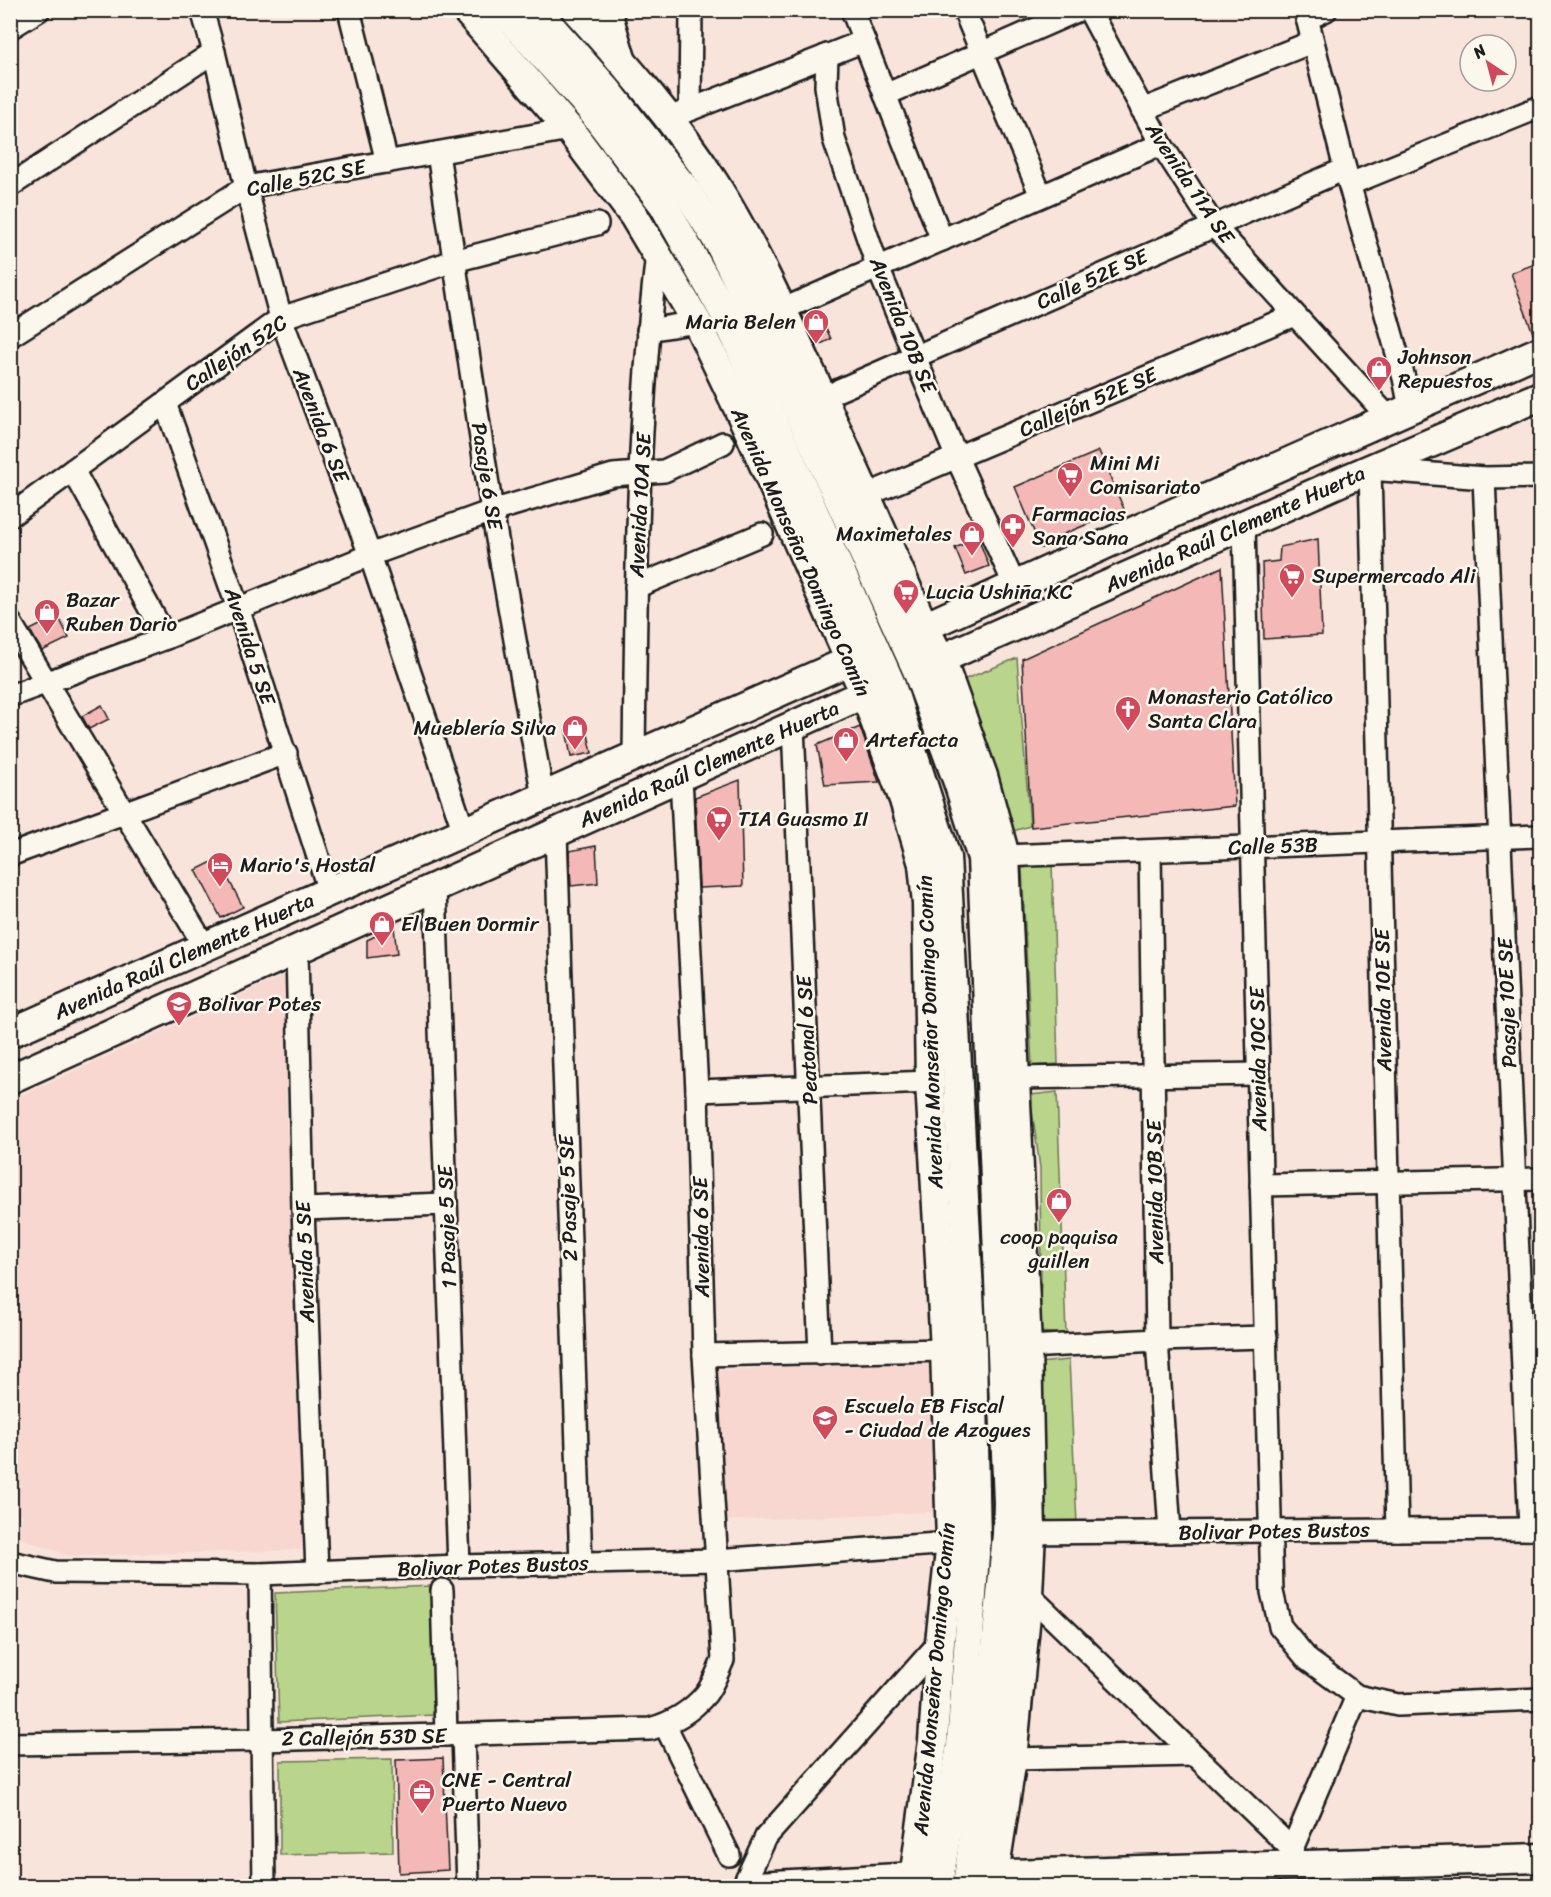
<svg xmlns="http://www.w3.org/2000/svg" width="1551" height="1897" viewBox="0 0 1551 1897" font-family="Sriracha,sans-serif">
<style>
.built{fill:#f8d7d1}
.green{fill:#b9d48b;stroke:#6a7854;stroke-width:1.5}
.building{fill:#f4b8b6;stroke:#1c1c1c;stroke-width:1.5}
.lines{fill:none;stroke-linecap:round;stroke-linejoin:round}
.minor-casing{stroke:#1c1c1c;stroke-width:26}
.secondary-casing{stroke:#1c1c1c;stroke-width:33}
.minor{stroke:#fbf7ec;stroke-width:21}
.secondary{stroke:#fbf7ec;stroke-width:28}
.labels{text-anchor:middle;stroke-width:5;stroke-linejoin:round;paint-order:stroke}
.street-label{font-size:21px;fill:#1c1c1c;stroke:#fbf7ec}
.poi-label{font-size:21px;fill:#1c1c1c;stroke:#fbf7ec;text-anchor:start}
</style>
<rect width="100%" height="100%" fill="#f9e4dc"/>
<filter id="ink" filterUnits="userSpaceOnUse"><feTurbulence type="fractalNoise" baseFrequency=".0167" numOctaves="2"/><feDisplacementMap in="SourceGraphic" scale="12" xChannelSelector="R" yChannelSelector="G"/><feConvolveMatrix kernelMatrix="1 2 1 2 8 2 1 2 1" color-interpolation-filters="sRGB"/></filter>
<g filter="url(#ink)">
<g class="built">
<polygon points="287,974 286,1107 304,1550 70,1556 17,1537 23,1515 10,1511 11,1100"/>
<polygon points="929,1361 934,1512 720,1521 715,1370"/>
</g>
<g class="green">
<polygon points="1017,658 1030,826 1010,832 963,680"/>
<polygon points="1052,863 1058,1064 1032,1066 1022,868"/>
<polygon points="1057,1092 1066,1334 1038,1332 1041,1282 1040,1168 1030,1095"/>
<polygon points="1069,1360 1077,1524 1044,1524 1038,1363"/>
<polygon points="431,1586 435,1715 279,1722 275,1593"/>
<polygon points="392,1759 393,1852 280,1855 280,1761"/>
</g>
<g class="building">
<polygon points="1540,262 1540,335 1534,336 1511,273"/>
<polygon points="817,308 831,339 817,346 802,315"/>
<polygon points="1099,451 1124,509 1059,536 1061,540 1041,548 1015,487"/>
<polygon points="978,538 989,566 966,575 955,548"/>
<polygon points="1318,539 1322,635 1264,639 1262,563 1279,561 1280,547"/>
<polygon points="1222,567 1235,806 1031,827 1022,659"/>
<polygon points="58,616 69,638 42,651 30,630"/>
<polygon points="102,705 109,719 89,729 82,716"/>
<polygon points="586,725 592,753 571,757 566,730"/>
<polygon points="860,727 879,782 825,785 817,745"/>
<polygon points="740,780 743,886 699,888 695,797"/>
<polygon points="596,846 598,883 571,886 569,851"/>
<polygon points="218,859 243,907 221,918 196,870"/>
<polygon points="394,927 397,954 367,958 367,940"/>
<polygon points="443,1758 448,1870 399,1873 396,1760"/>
</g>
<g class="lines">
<g class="minor-casing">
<g id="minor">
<polyline points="202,10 214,52 246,187 281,318 370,555 464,832"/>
<polyline points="349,10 387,162"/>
<polyline points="610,10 626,63"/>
<polyline points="852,10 942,240"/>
<polyline points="964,10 1041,196"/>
<polyline points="1089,10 1161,144 1214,226 1389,418"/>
<polyline points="1305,10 1345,169 1404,378 1410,408"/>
<polyline points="1307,19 1326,10"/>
<polyline points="10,28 39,10"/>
<polyline points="827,55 826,86 834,139 878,268 957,458 1015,586"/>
<polyline points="885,95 1079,10"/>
<polyline points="690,110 691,10"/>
<polyline points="1142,110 1312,42"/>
<polyline points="669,118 864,41"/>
<polyline points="438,153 492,511 543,797"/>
<polyline points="1350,184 1540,107"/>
<polyline points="10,186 214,52"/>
<polyline points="795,304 1161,144"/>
<polyline points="648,330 697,322"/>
<polyline points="10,336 246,187 569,129"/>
<polyline points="839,390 1345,169"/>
<polyline points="165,403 238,608 329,891"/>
<polyline points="73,470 166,638"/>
<polyline points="1484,478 1530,1529"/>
<polyline points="881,489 1294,315"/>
<polyline points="10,516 281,318 454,261 597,224"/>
<polyline points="1244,526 1272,1592 1280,1626 1308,1660 1357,1696 1398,1705 1540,1699"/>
<polyline points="636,587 762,534"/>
<polyline points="10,622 205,947"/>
<polyline points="10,696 166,638 370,555 492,511 613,475 664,471 723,443"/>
<polyline points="793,726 820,1354"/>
<path d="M634,756C636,589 637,420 657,254"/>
<polyline points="556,833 581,1564"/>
<polyline points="1150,851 1157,1340 1170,1532"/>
<polyline points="10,855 286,753"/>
<polyline points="1005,856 1540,836"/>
<polyline points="435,888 459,1566"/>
<polyline points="297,951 303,1209 317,1572"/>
<polyline points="1015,1078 1259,1074"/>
<polyline points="697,1091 930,1082"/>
<polyline points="1261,1185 1540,1179"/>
<polyline points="303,1209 446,1204"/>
<polyline points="1027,1347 1157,1340 1266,1337"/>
<polyline points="704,1355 945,1350"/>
<polyline points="1397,1530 1370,469 1484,478 1540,477"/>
<polyline points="1016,1533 1540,1529"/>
<polyline points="10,1562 55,1572 260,1574 459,1566 716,1560 965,1542"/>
<polyline points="260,1574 264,1886"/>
<polyline points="442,1590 446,1735"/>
<polyline points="1028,1594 1292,1849"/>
<polyline points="665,1725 729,1855"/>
<polyline points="463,1735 468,1886"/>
<path d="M10,1744L262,1740L650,1729C672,1723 691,1712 706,1694C713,1685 718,1671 723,1660L704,1355L697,1091L681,777"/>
<polyline points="1012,1759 1194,1755"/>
<polyline points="1292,1862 1292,1849 1357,1696"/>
<polyline points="743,1886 766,1837 940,1642"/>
</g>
</g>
<g class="secondary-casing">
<g id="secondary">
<polyline points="466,10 569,129 634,216 697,322 750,433 865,694 904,800 923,864 927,904 930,1082 945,1350 951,1542 940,1642 933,1741 913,1886"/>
<polyline points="502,10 589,107 663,204 726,316 890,682 946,857 972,1350 976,1541 961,1745 938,1886"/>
<polyline points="536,10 607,90 688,193 719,243 753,311 917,670 959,785 982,858 1008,1503 1007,1534 986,1749 967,1886"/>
<path d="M576,10C626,65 675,121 715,184C755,248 786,318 817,386C853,466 889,547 924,627L941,659L983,776L1005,856L1027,1347L1031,1532L1028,1594L1012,1759L992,1886"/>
<polyline points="909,634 1187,507 1540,351"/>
<polyline points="923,667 1349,478 1540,396"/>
<polyline points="10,1033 867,653"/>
<polyline points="10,1079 881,686"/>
<polyline points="976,1875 1540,1858"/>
<polyline points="757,1886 933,1876"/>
</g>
</g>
<use href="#minor" class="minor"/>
<use href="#secondary" class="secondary"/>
</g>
</g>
<defs>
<g id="shop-pin" transform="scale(1.35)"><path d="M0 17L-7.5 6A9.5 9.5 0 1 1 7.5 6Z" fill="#d1495b" stroke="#fbf7ec"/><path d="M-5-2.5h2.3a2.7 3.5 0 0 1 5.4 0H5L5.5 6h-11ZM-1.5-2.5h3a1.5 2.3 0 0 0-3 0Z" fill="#fff"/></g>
<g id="supermarket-pin" transform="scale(1.35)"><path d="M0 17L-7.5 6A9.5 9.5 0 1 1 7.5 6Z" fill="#d1495b" stroke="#fbf7ec"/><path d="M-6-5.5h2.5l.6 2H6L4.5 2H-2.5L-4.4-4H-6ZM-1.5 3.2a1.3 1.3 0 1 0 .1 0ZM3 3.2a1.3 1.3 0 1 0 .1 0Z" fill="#fff"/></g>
<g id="pharmacy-pin" transform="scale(1.35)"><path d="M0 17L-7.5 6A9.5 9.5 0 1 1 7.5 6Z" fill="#d1495b" stroke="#fbf7ec"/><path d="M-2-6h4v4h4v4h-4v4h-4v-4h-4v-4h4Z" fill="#fff"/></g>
<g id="church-pin" transform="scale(1.35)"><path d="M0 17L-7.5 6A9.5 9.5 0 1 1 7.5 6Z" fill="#d1495b" stroke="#fbf7ec"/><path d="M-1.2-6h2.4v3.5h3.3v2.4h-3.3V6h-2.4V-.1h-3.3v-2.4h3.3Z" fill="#fff"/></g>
<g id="hotel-pin" transform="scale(1.35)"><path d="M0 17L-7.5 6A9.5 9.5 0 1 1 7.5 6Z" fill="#d1495b" stroke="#fbf7ec"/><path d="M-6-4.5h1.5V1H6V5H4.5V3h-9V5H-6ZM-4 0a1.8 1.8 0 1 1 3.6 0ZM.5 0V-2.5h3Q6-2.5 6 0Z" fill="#fff"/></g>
<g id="school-pin" transform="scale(1.35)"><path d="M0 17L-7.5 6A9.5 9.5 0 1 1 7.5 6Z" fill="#d1495b" stroke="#fbf7ec"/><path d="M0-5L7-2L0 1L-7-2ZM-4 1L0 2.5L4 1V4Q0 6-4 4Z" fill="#fff"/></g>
<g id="office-pin" transform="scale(1.35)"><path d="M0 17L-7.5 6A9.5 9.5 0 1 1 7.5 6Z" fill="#d1495b" stroke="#fbf7ec"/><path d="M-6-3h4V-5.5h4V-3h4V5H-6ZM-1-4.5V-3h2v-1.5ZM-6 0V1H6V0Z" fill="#fff"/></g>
</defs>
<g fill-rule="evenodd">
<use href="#shop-pin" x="816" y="322"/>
<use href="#shop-pin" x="1379" y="369"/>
<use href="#supermarket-pin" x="1070" y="475"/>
<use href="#pharmacy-pin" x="1013" y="526"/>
<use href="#shop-pin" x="972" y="534"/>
<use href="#supermarket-pin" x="1292" y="576"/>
<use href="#supermarket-pin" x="906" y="592"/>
<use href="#shop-pin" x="47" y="612"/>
<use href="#church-pin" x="1128" y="709"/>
<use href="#shop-pin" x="575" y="728"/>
<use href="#shop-pin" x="846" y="740"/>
<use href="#supermarket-pin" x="719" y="819"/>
<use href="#hotel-pin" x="220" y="865"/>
<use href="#shop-pin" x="382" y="924"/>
<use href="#school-pin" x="179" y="1004"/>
<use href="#shop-pin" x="1059" y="1201"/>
<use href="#school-pin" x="825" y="1418"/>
<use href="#office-pin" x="422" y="1792"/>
</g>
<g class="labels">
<g class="street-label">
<text transform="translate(306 178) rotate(-11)" y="7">Calle 52C SE</text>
<text transform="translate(1190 183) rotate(56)" y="7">Avenida 11A SE</text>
<text transform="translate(1092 279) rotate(-24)" y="7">Calle 52E SE</text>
<text transform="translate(903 325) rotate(68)" y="7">Avenida 10B SE</text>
<text transform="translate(236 353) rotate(-34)" y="7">Callejón 52C</text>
<text transform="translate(1088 402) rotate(-23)" y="7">Callejón 52E SE</text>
<text transform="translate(321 425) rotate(69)" y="7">Avenida 6 SE</text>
<text transform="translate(487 476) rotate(81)" y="7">Pasaje 6 SE</text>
<text transform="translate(640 505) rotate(-87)" y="7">Avenida 10A SE</text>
<text transform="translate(1235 529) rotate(-24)" y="7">Avenida Raúl Clemente Huerta</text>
<text transform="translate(801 552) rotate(66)" y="7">Avenida Monseñor Domingo Comín</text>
<text transform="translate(250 646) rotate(72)" y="7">Avenida 5 SE</text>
<text transform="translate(709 764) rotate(-24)" y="7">Avenida Raúl Clemente Huerta</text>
<text transform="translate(1273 846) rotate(-2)" y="7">Calle 53B</text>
<text transform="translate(184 956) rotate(-24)" y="7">Avenida Raúl Clemente Huerta</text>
<text transform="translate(1383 1000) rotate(-91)" y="7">Avenida 10E SE</text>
<text transform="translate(1507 1003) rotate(-92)" y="7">Pasaje 10E SE</text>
<text transform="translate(930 1032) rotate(-92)" y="7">Avenida Monseñor Domingo Comín</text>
<text transform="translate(807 1040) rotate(-93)" y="7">Peatonal 6 SE</text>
<text transform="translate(1258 1059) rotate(-91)" y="7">Avenida 10C SE</text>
<text transform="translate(1155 1192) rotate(-91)" y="7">Avenida 10B SE</text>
<text transform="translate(568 1198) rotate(-92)" y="7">2 Pasaje 5 SE</text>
<text transform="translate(447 1227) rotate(-92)" y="7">1 Pasaje 5 SE</text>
<text transform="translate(701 1237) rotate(-91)" y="7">Avenida 6 SE</text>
<text transform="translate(305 1262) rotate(-92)" y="7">Avenida 5 SE</text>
<text transform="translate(1274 1531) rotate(-1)" y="7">Bolivar Potes Bustos</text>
<text transform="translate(493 1566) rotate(-2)" y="7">Bolivar Potes Bustos</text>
<text transform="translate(934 1679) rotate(-85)" y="7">Avenida Monseñor Domingo Comín</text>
<text transform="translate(364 1737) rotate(-1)" y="7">2 Callejón 53D SE</text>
</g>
<g class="poi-label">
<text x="796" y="329" text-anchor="end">Maria Belen</text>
<text x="1398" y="364">Johnson<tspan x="1398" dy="24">Repuestos</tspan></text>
<text x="1090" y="470">Mini Mi<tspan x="1090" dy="24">Comisariato</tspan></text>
<text x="1032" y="521">Farmacias<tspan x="1032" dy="24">Sana Sana</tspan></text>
<text x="952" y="541" text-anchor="end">Maximetales</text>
<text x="1312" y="583">Supermercado Ali</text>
<text x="926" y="599">Lucia Ushiña KC</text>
<text x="66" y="607">Bazar<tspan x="66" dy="24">Ruben Dario</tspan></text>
<text x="1148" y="704">Monasterio Católico<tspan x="1148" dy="24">Santa Clara</tspan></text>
<text x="556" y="735" text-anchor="end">Mueblería Silva</text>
<text x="866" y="747">Artefacta</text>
<text x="738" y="826">TIA Guasmo II</text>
<text x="240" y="872">Mario's Hostal</text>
<text x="401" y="931">El Buen Dormir</text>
<text x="198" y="1011">Bolivar Potes</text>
<text x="1059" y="1244" text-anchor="middle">coop paquisa<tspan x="1059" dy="24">guillen</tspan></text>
<text x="844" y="1413">Escuela EB Fiscal<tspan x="844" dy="24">- Ciudad de Azogues</tspan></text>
<text x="442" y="1787">CNE - Central<tspan x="442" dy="24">Puerto Nuevo</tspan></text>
</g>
</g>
<rect width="1551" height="1897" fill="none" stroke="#fbf7ec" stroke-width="36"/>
<rect x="18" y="18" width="1515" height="1861" fill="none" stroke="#1c1c1c" stroke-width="2" filter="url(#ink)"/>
<g transform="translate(1488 63) rotate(324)"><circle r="28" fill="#fbf7ec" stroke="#a29f99" stroke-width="1.5"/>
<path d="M0-4.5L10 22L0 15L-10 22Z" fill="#d1495b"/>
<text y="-9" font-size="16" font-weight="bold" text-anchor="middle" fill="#1c1c1c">N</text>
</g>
</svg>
